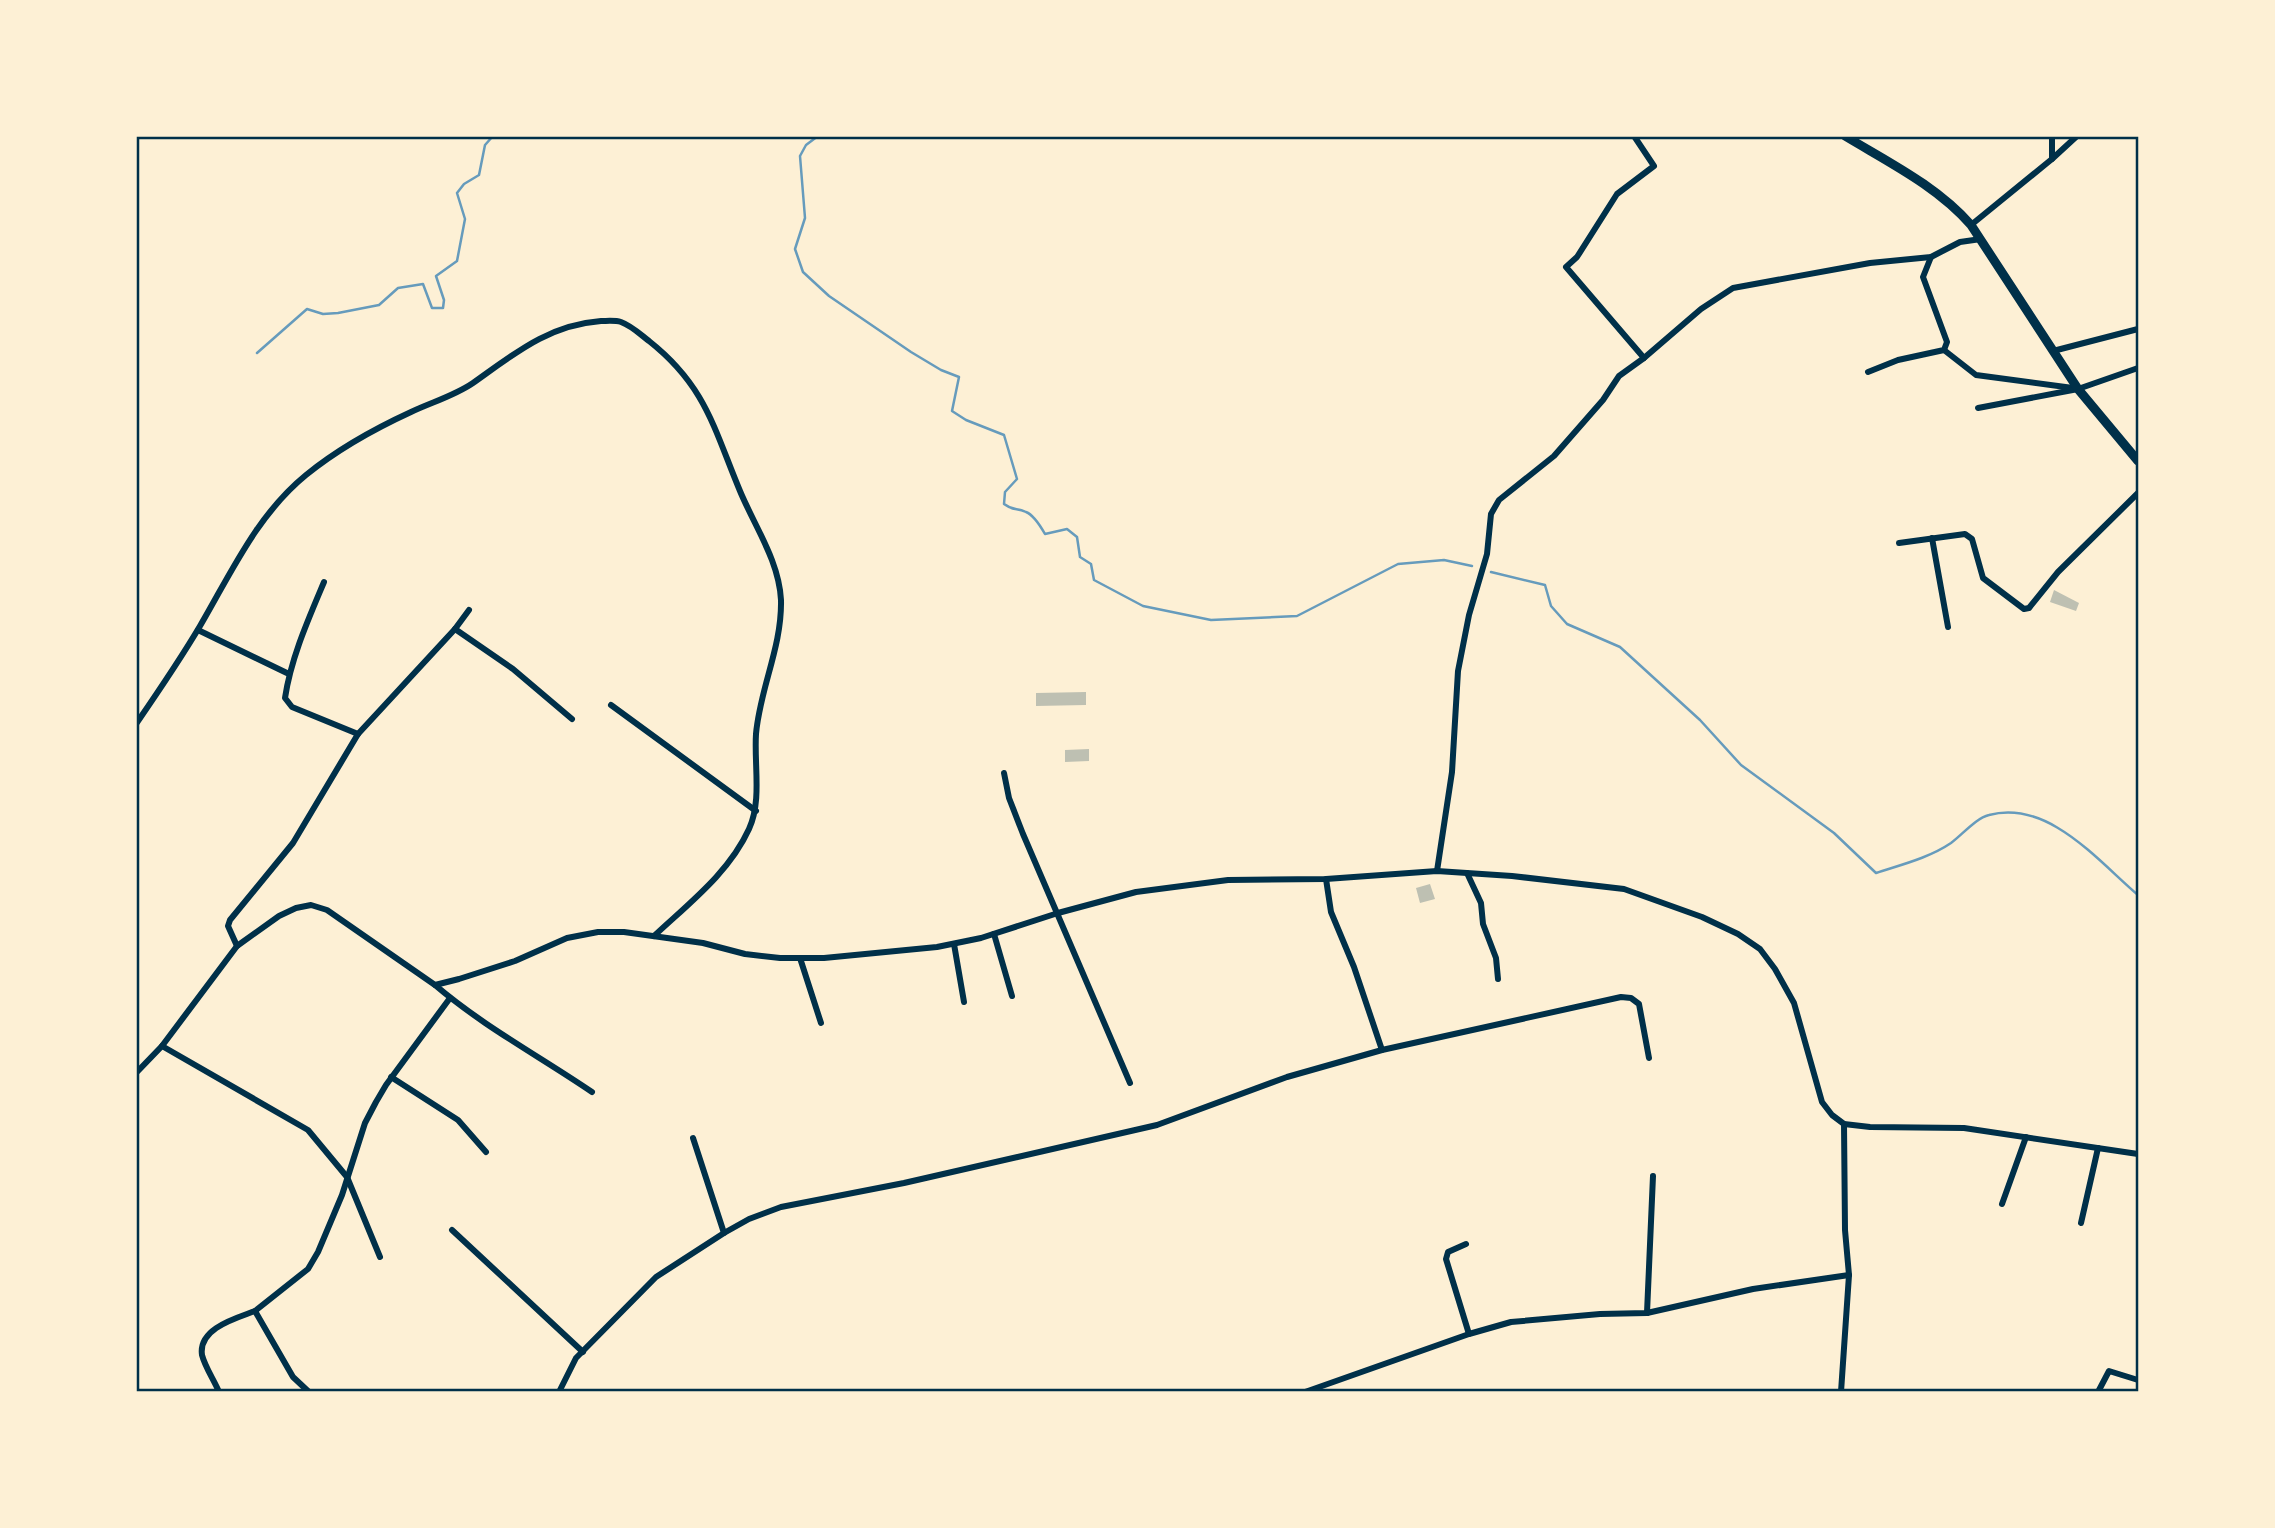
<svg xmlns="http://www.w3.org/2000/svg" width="2275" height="1528" viewBox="0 0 2275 1528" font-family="Signika,sans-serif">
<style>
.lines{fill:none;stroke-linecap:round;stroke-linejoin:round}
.stream{stroke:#669bbc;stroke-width:2.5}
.building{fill:#bec0b2}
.minor{stroke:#003049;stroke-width:6}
.secondary{stroke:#003049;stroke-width:9}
.neatline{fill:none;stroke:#003049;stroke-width:2.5}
</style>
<rect width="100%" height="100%" fill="#fdf0d5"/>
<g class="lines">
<g class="stream">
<path d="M818,136L806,145L800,156L805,218L795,249L803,272L829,296L911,352L941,370L959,377L952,411L966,420L1004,435L1017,479L1005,492L1004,504C1015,512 1016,507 1026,512C1034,515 1041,527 1045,534L1067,529L1077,537L1080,557L1091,564L1094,580L1143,606L1211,620L1297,616L1398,564L1444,560L1472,566"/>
<polyline points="257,353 307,309 323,314 338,313 379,305 398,288 423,284 432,308 443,308 444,300 436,276 457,261 465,219 457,193 464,184 479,175 485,145 493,136"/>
<path d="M1491,572L1545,585L1551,606L1567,624L1620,647L1700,720L1741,765L1834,833L1876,873C1900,865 1929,858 1951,843C1962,835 1976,818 1989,815C2048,799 2098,861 2138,895"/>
</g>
</g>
<g class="building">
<polygon points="2054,590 2079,603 2076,611 2050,602"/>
<polygon points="1086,692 1086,705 1036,706 1036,693"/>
<polygon points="1089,749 1089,761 1065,762 1065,750"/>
<polygon points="1430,884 1435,899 1420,903 1416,888"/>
</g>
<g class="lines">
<g class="minor">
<polyline points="1634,136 1654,166 1617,194 1577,257 1566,267 1644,358"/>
<polyline points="2052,159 2077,136"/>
<polyline points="1971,225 2052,159 2052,136"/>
<polyline points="1944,350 1976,375 2073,388"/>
<polyline points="2053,351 2138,329"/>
<polyline points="1868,372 1898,360 1944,350 1947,342 1923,277 1931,257"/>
<polyline points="1978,408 2078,389 2138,368"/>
<polyline points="1932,538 1948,627"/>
<polyline points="1899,543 1965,534 1972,539 1983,578 2024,609 2029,608 2058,572 2138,493"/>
<path d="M324,582C308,620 291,658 285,698L292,707L358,734"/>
<polyline points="455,629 513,669 572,719"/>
<polyline points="198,630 289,674"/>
<polyline points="611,705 756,811"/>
<path d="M136,724C158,692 180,660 200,626C231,573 257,515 306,475C338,449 374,429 411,412C432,402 454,396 473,383C514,354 548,325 601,321C607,321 615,320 621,322C632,326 641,335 649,341C706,386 714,429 740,491C755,527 779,561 781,600C782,647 760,688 756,734C754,765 762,801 749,829C729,873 688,904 654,936"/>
<polyline points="1004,773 1009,798 1023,834 1130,1083"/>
<polyline points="1437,871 1452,772 1458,671 1469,615 1487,554 1491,514 1499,500 1554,456 1603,400 1619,376 1644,358 1701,309 1733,288 1870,263 1931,257 1960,242 1981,239"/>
<polyline points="1467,873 1481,903 1483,924 1496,958 1498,979"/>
<polyline points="994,934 1012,996"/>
<polyline points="954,944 964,1002"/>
<polyline points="237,946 228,926 230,920 293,843 358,734 455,629 469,610"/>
<polyline points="800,958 821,1023"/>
<path d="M435,985C483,1026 539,1056 592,1092"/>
<polyline points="162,1046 308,1130 347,1177 380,1257"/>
<polyline points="1382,1050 1621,997 1631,998 1639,1004 1649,1058"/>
<polyline points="136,1073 162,1046 237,946 279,916 296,908 311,905 327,910 435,985 459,979 515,961 567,938 598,932 624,932 703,943 745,954 780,958 824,958 937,947 981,938 1058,913 1136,892 1228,880 1326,879 1437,871 1512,876 1624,889 1702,917 1738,934 1760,949 1775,969 1794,1003 1822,1102 1832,1115 1844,1124 1870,1127 1964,1128 2138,1154"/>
<polyline points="391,1077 458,1120 486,1152"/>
<polyline points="693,1138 724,1233"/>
<polyline points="2002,1204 2026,1137"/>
<polyline points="2081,1223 2098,1148"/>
<polyline points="452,1230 583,1352"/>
<polyline points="1466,1244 1448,1252 1446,1259 1469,1334"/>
<polyline points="1647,1313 1653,1176"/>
<path d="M219,1392C214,1380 205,1367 202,1355C198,1328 237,1318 255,1311"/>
<polyline points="309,1392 293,1377 255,1311 308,1269 318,1252 342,1195 365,1123 376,1102 386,1085 450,998"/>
<polyline points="559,1392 576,1358 656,1277 724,1233 749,1219 781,1207 904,1183 1157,1125 1287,1077 1382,1050 1354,967 1331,912 1326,879"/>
<polyline points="1305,1392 1469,1334 1511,1322 1600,1314 1647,1313 1753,1289 1849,1275"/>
<polyline points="1841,1392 1849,1275 1845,1230 1844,1124"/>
<polyline points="2098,1392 2109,1371 2138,1380"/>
</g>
<path class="secondary" d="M1845,136C1888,162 1937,186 1971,225L2078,389L2138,461"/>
</g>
<rect width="2275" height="1528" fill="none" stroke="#fdf0d5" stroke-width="276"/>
<rect x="138" y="138" width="1999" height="1252" class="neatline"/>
</svg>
